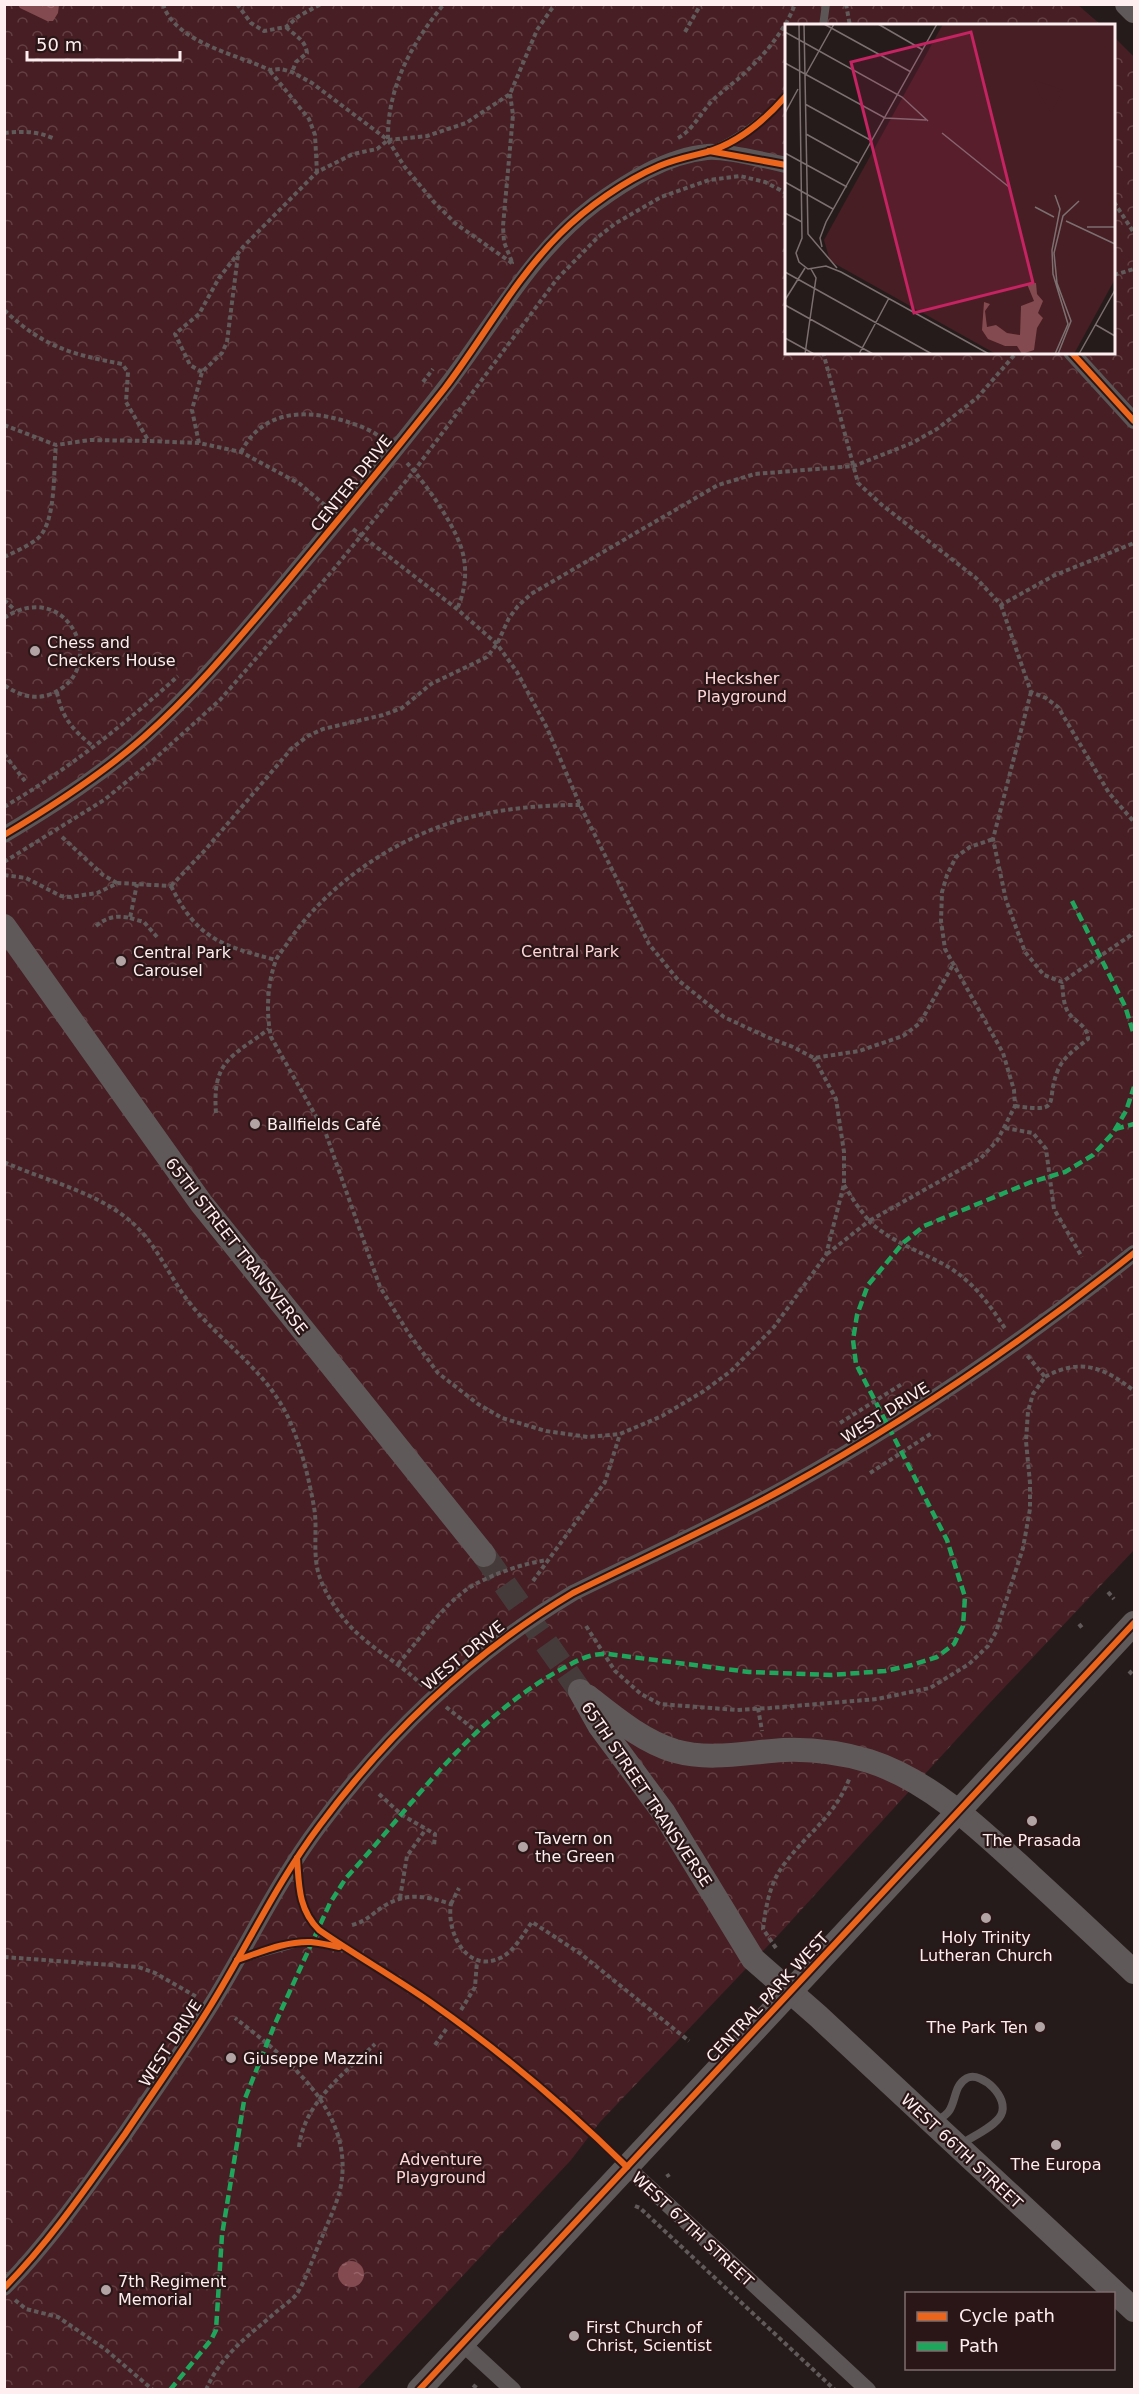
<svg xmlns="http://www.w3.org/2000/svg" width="1139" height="2394" viewBox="0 0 1139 2394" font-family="'DejaVu Sans',sans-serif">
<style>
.park{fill:url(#park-crowns)}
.water{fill:url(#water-ripples)}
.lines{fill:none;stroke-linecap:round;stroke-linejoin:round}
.secondary-tunnel{stroke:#463b3b;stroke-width:24;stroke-dasharray:24 12;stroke-linecap:butt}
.path{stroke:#615a5a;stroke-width:4;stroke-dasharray:4.5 3;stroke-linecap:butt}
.lane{stroke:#5c5656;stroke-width:8}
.street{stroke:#5c5656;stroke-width:16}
.secondary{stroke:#605959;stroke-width:24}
.quiet{stroke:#20a55d;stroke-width:4.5;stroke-dasharray:9 4.5;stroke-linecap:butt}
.cycleway-casing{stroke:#2b1617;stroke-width:10}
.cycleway{stroke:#eb651d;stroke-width:6}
.poi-dot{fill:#b2a4a5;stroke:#2b1617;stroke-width:2}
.labels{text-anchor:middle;stroke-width:4.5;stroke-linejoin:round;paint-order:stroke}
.street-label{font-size:16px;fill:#feeeef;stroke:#2b1617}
.poi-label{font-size:16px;fill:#feeeef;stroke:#2b1617;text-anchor:start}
.park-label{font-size:16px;fill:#fdd5d7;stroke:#2b1617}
.inset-road{fill:none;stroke:#7c6f70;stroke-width:1.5}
.view{fill:#c52362;fill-opacity:0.15;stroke:#c52362;stroke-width:3}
.inset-edge{fill:none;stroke:#feeeef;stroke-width:3}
</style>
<defs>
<pattern id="park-crowns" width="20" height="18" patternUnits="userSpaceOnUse" patternTransform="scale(1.5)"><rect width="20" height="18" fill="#461e23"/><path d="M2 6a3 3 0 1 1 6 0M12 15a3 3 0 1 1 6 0" fill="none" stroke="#623f43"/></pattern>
<pattern id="water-ripples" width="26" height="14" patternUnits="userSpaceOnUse" patternTransform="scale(1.5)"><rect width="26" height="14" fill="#834a4f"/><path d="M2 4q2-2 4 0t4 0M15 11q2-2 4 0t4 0" fill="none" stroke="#966469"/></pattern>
</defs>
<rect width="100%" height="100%" fill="#261b1b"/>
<polygon class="park" points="5,5 1078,5 1101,25 786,26 786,352 1114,352 1114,37 1134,57 1134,1550 986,1707 781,1932 600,2122 571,2160 357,2389 5,2390"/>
<g class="water">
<polygon points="18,5 59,5 58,13 53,21 47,21 20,8"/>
<circle cx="351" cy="2274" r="13"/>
</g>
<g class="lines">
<polyline class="secondary-tunnel" points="484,1555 580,1691"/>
<g class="path">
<path d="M163,4C174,42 238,55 270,70L281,69L292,72L312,83L388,140L404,166L433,201L456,224L512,263L511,265"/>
<polyline points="237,4 251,23 264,31 286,27 299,16 321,4"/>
<polyline points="846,4 850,26"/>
<path d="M286,27C295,36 305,39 307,53L296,62L292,72"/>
<polyline points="685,32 701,4"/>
<polyline points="270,71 309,119 315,135 317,172"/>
<polyline points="510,94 513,115 503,226 504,242 512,262"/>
<path d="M4,133C24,131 37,131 55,139"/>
<path d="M678,138C693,130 701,112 713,100C721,92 730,86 738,79C760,60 785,32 795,4"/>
<polyline points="388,140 427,136 466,123 510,94 537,30 555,4"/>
<polyline points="1114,202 1134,233"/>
<polyline points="1114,275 1134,269"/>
<path d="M4,310C44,347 70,354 122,364L128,372L126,402L148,440"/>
<polyline points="823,352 858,483 882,505 976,578 1001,605 1053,576 1134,543"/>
<path d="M202,372L190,365L175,334L199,314L219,278L243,247L317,172L353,154L377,149L388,140C387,88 411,44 444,4"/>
<polyline points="423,382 433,369"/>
<polyline points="4,425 56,445 90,440 148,441 199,443 241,452 300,484 327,507"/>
<polyline points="199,443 192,410 202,372 222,353 227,342 238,255"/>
<path d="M241,452C263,410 304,409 345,421C357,425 373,430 382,439"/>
<path d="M407,463C426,484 460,531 464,559C467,576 464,594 457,609"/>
<polyline points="353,529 457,609 497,644 517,672 547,728 580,805 649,944 678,980 724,1017 767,1037 793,1047 814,1058 859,1051 903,1036 920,1023 954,963"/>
<path d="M4,557C15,552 28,546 37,539C57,523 53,469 56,445"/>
<polyline points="4,600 16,611"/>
<polyline points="1001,605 1031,692 1046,698 1058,707 1109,793 1134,822"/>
<path d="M4,618C69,575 113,673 48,695C32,700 17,694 4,685"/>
<path d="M57,692C61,716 73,731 93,746"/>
<polyline points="1031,692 993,839 1006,900 1025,952 1044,975 1062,982 1134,933"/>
<polyline points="4,754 25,781"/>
<path d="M580,805C538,805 494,809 453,822C390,842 326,886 289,941C285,947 279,954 276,960C267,984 266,1013 271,1037L326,1134L380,1287L409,1334L438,1373L478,1404L502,1418L546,1431L588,1437L620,1434L662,1416L704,1391L731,1371L774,1327L826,1255L844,1184V1152L836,1099L814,1058"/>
<path d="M4,807C67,770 124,725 178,676"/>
<polyline points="62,837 103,875 117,883"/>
<polyline points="4,862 104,800 151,762 220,700 333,570 414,471 557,279 598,237 616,223 661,197 709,180 740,176 765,182 786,193"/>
<polyline points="4,875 26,878 61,896 70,897 97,893 118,883 171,886"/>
<polyline points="171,886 206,849 292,748 308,736 323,729 383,715 402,708 431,684 487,657 497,644 509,618 518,606 531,594 718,485 755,474 854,466 912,443 937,429 977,398 1017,352"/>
<path d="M171,886C197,939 222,946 276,960"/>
<polyline points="130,918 144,922 157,937"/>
<path d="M96,926C107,917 116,915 130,918L137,884"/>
<path d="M1015,1106C1065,1113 1044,1103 1058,1070C1064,1056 1077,1048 1088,1039C1088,1025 1074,1022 1068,1012C1063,1004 1063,991 1062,982"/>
<path d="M216,1113C212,1061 231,1057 269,1029"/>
<polyline points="1005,1128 1033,1133 1046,1149 1054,1209 1082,1257"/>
<path d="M4,1162C44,1180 89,1190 124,1216C156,1239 168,1277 192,1306C226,1347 270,1373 291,1424C302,1450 309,1479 314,1507C318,1529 312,1553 319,1575C324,1592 337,1611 349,1625C371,1649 400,1663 423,1686"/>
<polyline points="844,1185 856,1204 869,1221 981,1158 997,1141 1015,1106 1014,1090 1003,1053 945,949 941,921 942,892 947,875 956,857 970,847 993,839"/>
<path d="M827,1254L869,1221C892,1243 923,1252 950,1268C975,1284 990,1305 1006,1330"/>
<path d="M1045,1377C1081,1357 1105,1368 1134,1391"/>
<polyline points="840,1423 902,1384"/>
<polyline points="870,1473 932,1433"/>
<polyline points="533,1581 605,1482 620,1434"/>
<polyline points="1108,1592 1114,1599"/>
<polyline points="1079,1624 1083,1629"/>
<polyline points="586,1626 615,1671 641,1694 660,1704 737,1710 770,1708 877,1699 930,1688 969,1664 988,1646 996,1632 1023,1548 1030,1509 1030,1483 1026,1441 1028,1411 1033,1394 1045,1377 1026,1354"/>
<path d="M398,1664C420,1639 444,1603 472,1586C495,1573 522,1564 547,1560"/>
<polyline points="1129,1671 1132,1674"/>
<polyline points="446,1707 476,1731"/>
<polyline points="758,1708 762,1731"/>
<polyline points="379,1794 402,1815 435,1834 434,1846"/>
<polyline points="400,1898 407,1856 426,1829"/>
<polyline points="451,1904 459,1888"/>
<path d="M352,1925C369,1920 370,1915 384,1906C407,1892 426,1896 451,1904C446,1931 466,1974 500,1958C514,1952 523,1934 532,1922L581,1954L689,2041"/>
<path d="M776,1948L763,1929C766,1905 770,1882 785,1863C810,1830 834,1818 850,1777"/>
<polyline points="4,1957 138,1967 155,1973 197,1997"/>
<polyline points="461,2010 475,1987 477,1961"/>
<polyline points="435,2045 447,2028"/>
<path d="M299,2147C304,2102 345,2073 375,2044"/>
<polyline points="667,2174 669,2177"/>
<polyline points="635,2206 640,2208 835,2390"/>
<polyline points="15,2300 26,2309 58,2317 105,2349 153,2390"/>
<polyline points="473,2385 478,2389"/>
<path d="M206,2390C220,2356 248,2336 275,2313C281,2307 290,2302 296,2295C305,2283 315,2252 322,2237C328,2222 336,2206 340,2190C357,2113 288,2059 235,2018"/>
</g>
<g class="lane">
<polyline points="823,26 826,4"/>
<path d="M715,149C743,136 766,118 786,96"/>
<path d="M297,1861C299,1888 298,1910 319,1930C355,1955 394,1977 430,2002C500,2051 564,2106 624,2165"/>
<polyline points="240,1959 302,1942 313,1942 341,1948"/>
<path d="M934,2122C939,2119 946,2116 949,2111C956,2101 954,2085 967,2078C982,2071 1010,2098 1001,2115C995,2127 971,2137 960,2145"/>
</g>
<g class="street">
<polyline points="1071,352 1134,421"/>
<path d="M4,835C54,805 103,774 146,735C198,688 243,634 288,580C341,517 394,453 445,387C493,325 531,252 595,204C627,181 666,156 707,152C723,150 769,161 786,165"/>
<polyline points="627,2167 868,2390"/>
<path d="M4,2288C50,2241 87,2187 125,2134C154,2091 184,2049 211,2005C248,1945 277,1882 320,1825C390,1731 472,1653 573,1593C644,1558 716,1526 785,1488C908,1420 1025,1340 1134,1253"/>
<polyline points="462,2343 513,2390"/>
</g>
<g class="secondary">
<polyline points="1127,4 1134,11"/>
<polyline points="4,926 201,1203 484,1555"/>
<polyline points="580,1691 599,1725 664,1813 753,1959 818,2016 1134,2310"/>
<path d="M587,1696C614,1717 642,1741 675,1751C711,1761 748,1752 784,1750C813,1749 842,1753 869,1761C932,1781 984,1833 1031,1876C1066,1908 1100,1940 1134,1972"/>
<polyline points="419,2390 1134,1623"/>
</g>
<g class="quiet">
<polyline points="1072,901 1125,1006 1134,1035"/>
<polyline points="1115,1129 1134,1124"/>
<path d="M170,2390L211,2340L216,2330L222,2235L244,2101L274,2026L330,1903L346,1878C414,1804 468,1722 558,1671C575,1662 588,1653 608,1654L749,1672L831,1675L885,1671L912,1665L937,1657L954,1644L963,1626L965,1597L947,1540L856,1364L853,1340L857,1315L868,1285L903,1243L924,1226L1031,1182L1065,1172L1093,1155L1113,1133L1126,1111L1134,1087"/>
</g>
<g class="cycleway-casing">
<g id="cycleway">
<polyline points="709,151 786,165"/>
<polyline points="1071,352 1134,421"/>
<path d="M4,835C53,806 101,775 144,737C196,691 240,637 285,584C339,519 393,454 445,388C483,338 515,279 560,234C587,207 624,181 659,166C675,159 691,156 707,152C738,143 765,120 786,96"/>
<path d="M297,1858C299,1885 298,1909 319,1930C355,1955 394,1977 430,2002C500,2051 566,2107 627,2167"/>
<path d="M237,1960C261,1952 286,1941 311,1942C320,1943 330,1945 339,1947"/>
<path d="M4,2288C50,2241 87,2187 125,2134C154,2091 184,2049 211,2005C248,1945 277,1882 320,1825C390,1731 472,1653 573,1593C644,1558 716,1526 785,1488C908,1420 1025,1340 1134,1253"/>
<polyline points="419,2390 1134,1623"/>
</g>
</g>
<use href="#cycleway" class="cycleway"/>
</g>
<g class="poi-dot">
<circle cx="35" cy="651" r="6"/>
<circle cx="121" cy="961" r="6"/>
<circle cx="255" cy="1124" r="6"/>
<circle cx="1032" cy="1821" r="6"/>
<circle cx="523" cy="1847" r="6"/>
<circle cx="986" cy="1918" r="6"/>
<circle cx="1040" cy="2027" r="6"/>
<circle cx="231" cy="2058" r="6"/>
<circle cx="1056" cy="2145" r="6"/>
<circle cx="106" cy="2290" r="6"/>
<circle cx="574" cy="2336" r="6"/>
</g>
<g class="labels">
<g class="street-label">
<text transform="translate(351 483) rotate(-51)" y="6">CENTER DRIVE</text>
<text transform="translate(237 1246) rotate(52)" y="6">65TH STREET TRANSVERSE</text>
<text transform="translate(885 1412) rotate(-32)" y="6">WEST DRIVE</text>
<text transform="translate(463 1655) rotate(-39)" y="6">WEST DRIVE</text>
<text transform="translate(647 1794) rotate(56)" y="6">65TH STREET TRANSVERSE</text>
<text transform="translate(767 1997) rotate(-47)" y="6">CENTRAL PARK WEST</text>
<text transform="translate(170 2043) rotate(-57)" y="6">WEST DRIVE</text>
<text transform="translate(962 2151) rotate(43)" y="6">WEST 66TH STREET</text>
<text transform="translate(693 2229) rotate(43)" y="6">WEST 67TH STREET</text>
</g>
<g class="poi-label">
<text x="47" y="648">Chess and<tspan x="47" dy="18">Checkers House</tspan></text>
<text x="133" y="958">Central Park<tspan x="133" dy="18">Carousel</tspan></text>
<text x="267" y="1130">Ballfields Café</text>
<text x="535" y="1844">Tavern on<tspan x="535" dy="18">the Green</tspan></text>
<text x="1032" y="1846" text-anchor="middle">The Prasada</text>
<text x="986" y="1943" text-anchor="middle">Holy Trinity<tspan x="986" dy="18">Lutheran Church</tspan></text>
<text x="1028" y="2033" text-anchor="end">The Park Ten</text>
<text x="243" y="2064">Giuseppe Mazzini</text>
<text x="1056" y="2170" text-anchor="middle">The Europa</text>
<text x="118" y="2287">7th Regiment<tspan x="118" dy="18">Memorial</tspan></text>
<text x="586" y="2333">First Church of<tspan x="586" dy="18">Christ, Scientist</tspan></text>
</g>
<g class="park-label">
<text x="742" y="684">Hecksher<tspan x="742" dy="18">Playground</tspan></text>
<text x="570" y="957">Central Park</text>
<text x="441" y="2165">Adventure<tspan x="441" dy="18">Playground</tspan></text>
</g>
</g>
<g transform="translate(785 24)">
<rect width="330" height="330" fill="#261b1b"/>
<path d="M158,0H330V255L289,330H211L45,237L39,216Z" fill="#461e23"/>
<path d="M249,56L278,66L266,89L254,69Z" fill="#461e23"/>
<path d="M251,259L252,270L258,277L253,289L258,294L252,304L249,326L237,330L232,322H220L203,315L197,306L199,278L205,280L200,287L202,303L211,301L222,309L235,311L236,282L249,277L242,260Z" fill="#834a4f"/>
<path class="inset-road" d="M14,0L17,214L11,229L14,238L23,245L41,242L56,248L204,330M19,0L23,210L52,244M39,0L126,48M93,0L138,26M0,8L117,73L143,97M0,39L100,94L141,96M20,52L49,0M20,80L87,117M0,89L13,65M157,109L224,163M21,110L73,139M0,129L62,163M0,158L48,185M250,183L269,193M0,189L17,198M281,197L330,220M302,203H330M37,223L35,214L41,198L152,0M0,248L147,330M0,276L20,244M0,281L88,330M25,295L31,254L26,245M311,301L330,312M0,314L29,330M20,330L25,295M74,330L104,274M270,330L283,300L268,250L267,226L275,185L270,171M273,330L286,297L272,259L269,229L278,192L294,177M294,330L330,266"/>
<path class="view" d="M186,8L248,259L129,289L66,38Z"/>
<rect width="330" height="330" class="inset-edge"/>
</g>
<rect width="1139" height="2394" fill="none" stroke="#feeeef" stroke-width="12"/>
<rect x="905" y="2292" width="210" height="78" fill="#2b1617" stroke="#7f6c6d" stroke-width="1.5"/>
<rect x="917" y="2312" width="30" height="9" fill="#eb651d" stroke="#7f6c6d" stroke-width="1.5"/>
<text x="959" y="2322" font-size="18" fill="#feeeef">Cycle path</text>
<rect x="917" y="2342" width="30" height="9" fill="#20a55d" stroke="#7f6c6d" stroke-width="1.5"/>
<text x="959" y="2352" font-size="18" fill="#feeeef">Path</text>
<path d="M27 51v9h153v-9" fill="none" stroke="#feeeef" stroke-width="3"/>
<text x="36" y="51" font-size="18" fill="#feeeef" stroke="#2b1617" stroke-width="4.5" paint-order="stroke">50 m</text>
</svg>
